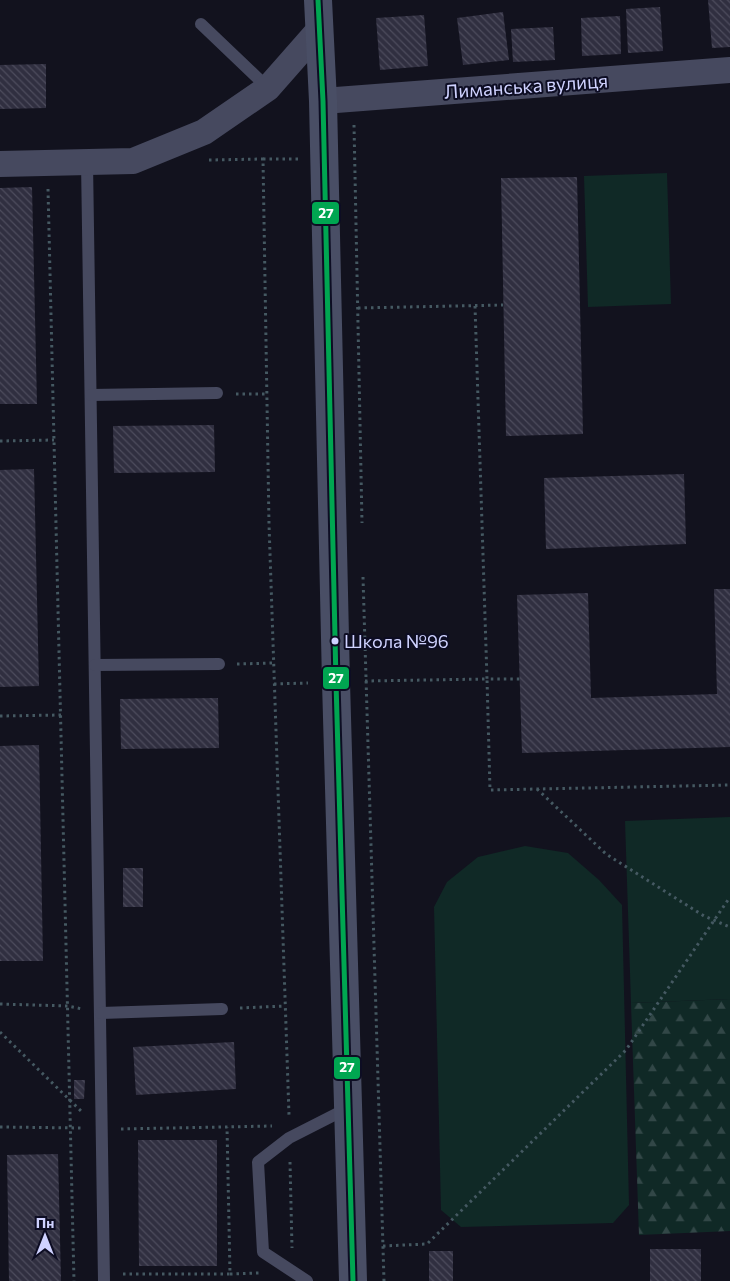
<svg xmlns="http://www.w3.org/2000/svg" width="730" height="1281" viewBox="0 0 730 1281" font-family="Commissioner,sans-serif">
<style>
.forest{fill:url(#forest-firs)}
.pitch{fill:#102926}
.building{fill:url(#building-back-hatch)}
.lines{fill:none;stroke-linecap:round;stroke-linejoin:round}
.path{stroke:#455962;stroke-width:3;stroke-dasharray:2.5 4;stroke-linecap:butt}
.service{stroke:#46495f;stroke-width:12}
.minor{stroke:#46495f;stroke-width:26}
.secondary{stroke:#494e65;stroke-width:28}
.bus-1-casing{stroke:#0d0d23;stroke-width:9}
.bus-1{stroke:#00a651;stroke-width:5}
.bus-dot{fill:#cfd2ff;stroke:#0d0d23;stroke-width:2}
.labels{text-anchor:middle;stroke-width:4;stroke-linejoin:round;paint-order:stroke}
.bus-label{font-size:18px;fill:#cfd2ff;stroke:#0d0d23;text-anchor:start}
.street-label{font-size:19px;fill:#cfd2ff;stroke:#0d0d23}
.line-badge{stroke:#0d0d23;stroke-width:2}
.badge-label{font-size:14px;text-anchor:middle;font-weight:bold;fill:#fff}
</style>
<defs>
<pattern id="forest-firs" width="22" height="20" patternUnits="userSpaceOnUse" patternTransform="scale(1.25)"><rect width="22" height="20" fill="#102926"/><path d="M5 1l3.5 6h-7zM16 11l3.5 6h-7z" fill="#324747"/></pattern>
<pattern id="building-back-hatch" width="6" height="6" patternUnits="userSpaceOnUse" patternTransform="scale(1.25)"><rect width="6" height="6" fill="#302f40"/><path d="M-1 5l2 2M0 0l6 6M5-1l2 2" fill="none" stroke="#4d4c5d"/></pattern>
</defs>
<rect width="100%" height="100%" fill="#12121e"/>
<polygon class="forest" points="730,999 730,1231 639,1235 631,1003"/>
<g class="pitch">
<polygon points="667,173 671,304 588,307 584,176"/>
<polygon points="730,817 730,999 631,1003 625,821"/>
<polygon points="525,846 568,853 599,880 622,905 629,1205 613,1223 461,1227 441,1210 434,907 447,882 478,857"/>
</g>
<g class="building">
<polygon points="708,0 730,0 730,47 712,48"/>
<polygon points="660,7 663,51 628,53 626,9"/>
<polygon points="503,12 509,60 463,65 457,18"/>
<polygon points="424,15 428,66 380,70 376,18"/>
<polygon points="620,16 621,54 582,56 581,18"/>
<polygon points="553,27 555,60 513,62 511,29"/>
<polygon points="46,64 46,108 0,109 0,65"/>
<polygon points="577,177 583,434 506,436 501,178"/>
<polygon points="32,187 37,404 0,404 0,188"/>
<polygon points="214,425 215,472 114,473 113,426"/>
<polygon points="34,469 39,686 0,687 0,470"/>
<polygon points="684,474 686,544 546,549 544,478"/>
<polygon points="714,589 730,589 730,747 522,753 517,595 588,593 591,698 717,694"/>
<polygon points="218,698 219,748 121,749 120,699"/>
<polygon points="39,745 43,961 0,961 0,746"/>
<rect x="123" y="868" width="20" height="39"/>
<polygon points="234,1042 236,1089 136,1095 133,1047"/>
<polygon points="74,1080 85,1080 84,1099 74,1099"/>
<polygon points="138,1140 217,1140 217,1266 139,1266"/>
<polygon points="58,1154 61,1281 9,1281 7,1155"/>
<rect x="650" y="1249" width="51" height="32"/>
<rect x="429" y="1251" width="24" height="30"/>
</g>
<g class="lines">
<g class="path">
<polyline points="354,125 362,523"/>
<polyline points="263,159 298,159"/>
<polyline points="209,160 263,159 269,524 289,1115"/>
<polyline points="48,189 74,1281"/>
<polyline points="475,306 487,679 520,679"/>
<polyline points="358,308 503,305"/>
<polyline points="236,394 267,394"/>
<polyline points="0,441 54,440"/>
<polyline points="363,577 384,1281"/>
<polyline points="237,664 273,663"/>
<polyline points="365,681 487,679 490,790 730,785"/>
<polyline points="274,684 308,683"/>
<polyline points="0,716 61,715"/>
<polyline points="537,789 606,854 704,916 730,927"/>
<polyline points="0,1004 68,1006 82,1009"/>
<polyline points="240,1008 285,1006"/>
<polyline points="0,1032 82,1112"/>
<polyline points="0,1127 82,1128"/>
<polyline points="121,1129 272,1126"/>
<polyline points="290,1162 292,1248"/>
<polyline points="383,1246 427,1244 626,1050 730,897"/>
<polyline points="123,1274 230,1274 227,1127"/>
<polyline points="230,1274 259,1273"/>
</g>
<g class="service">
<polyline points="201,24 268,88"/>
<polyline points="87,162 104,1281"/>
<polyline points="91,395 217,393"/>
<polyline points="95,665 219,664"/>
<polyline points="101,1013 222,1009"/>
<polyline points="307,1281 263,1252 258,1162 289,1138 348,1108"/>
</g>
<g class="minor">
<polyline points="323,101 730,70"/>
<polyline points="0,164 133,161 204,132 268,88 319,30"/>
</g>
<polyline class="secondary" points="318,0 323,101 336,682 353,1281"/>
<g class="bus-1-casing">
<polyline id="bus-1" points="318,0 323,101 336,682 353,1281"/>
</g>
<use href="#bus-1" class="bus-1"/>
</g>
<circle class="bus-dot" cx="335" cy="641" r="4.5"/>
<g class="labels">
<g class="bus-label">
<text x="344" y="648">Школа №96</text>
</g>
<g class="street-label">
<text transform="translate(526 86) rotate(-4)" y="7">Лиманська вулиця</text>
</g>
</g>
<g class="line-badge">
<rect x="311" y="201" width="29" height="24" rx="5" fill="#00a651"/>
<rect x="322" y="666" width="28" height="24" rx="5" fill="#00a651"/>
<rect x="333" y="1056" width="28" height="24" rx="5" fill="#00a651"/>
</g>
<g class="badge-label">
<text x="326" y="218">27</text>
<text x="336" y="683">27</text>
<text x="347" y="1072">27</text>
</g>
<g transform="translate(45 1236)" stroke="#0d0d23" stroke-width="4" paint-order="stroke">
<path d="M0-4L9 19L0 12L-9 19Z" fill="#cfd2ff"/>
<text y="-8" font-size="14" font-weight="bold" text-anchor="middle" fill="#cfd2ff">Пн</text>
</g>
</svg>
